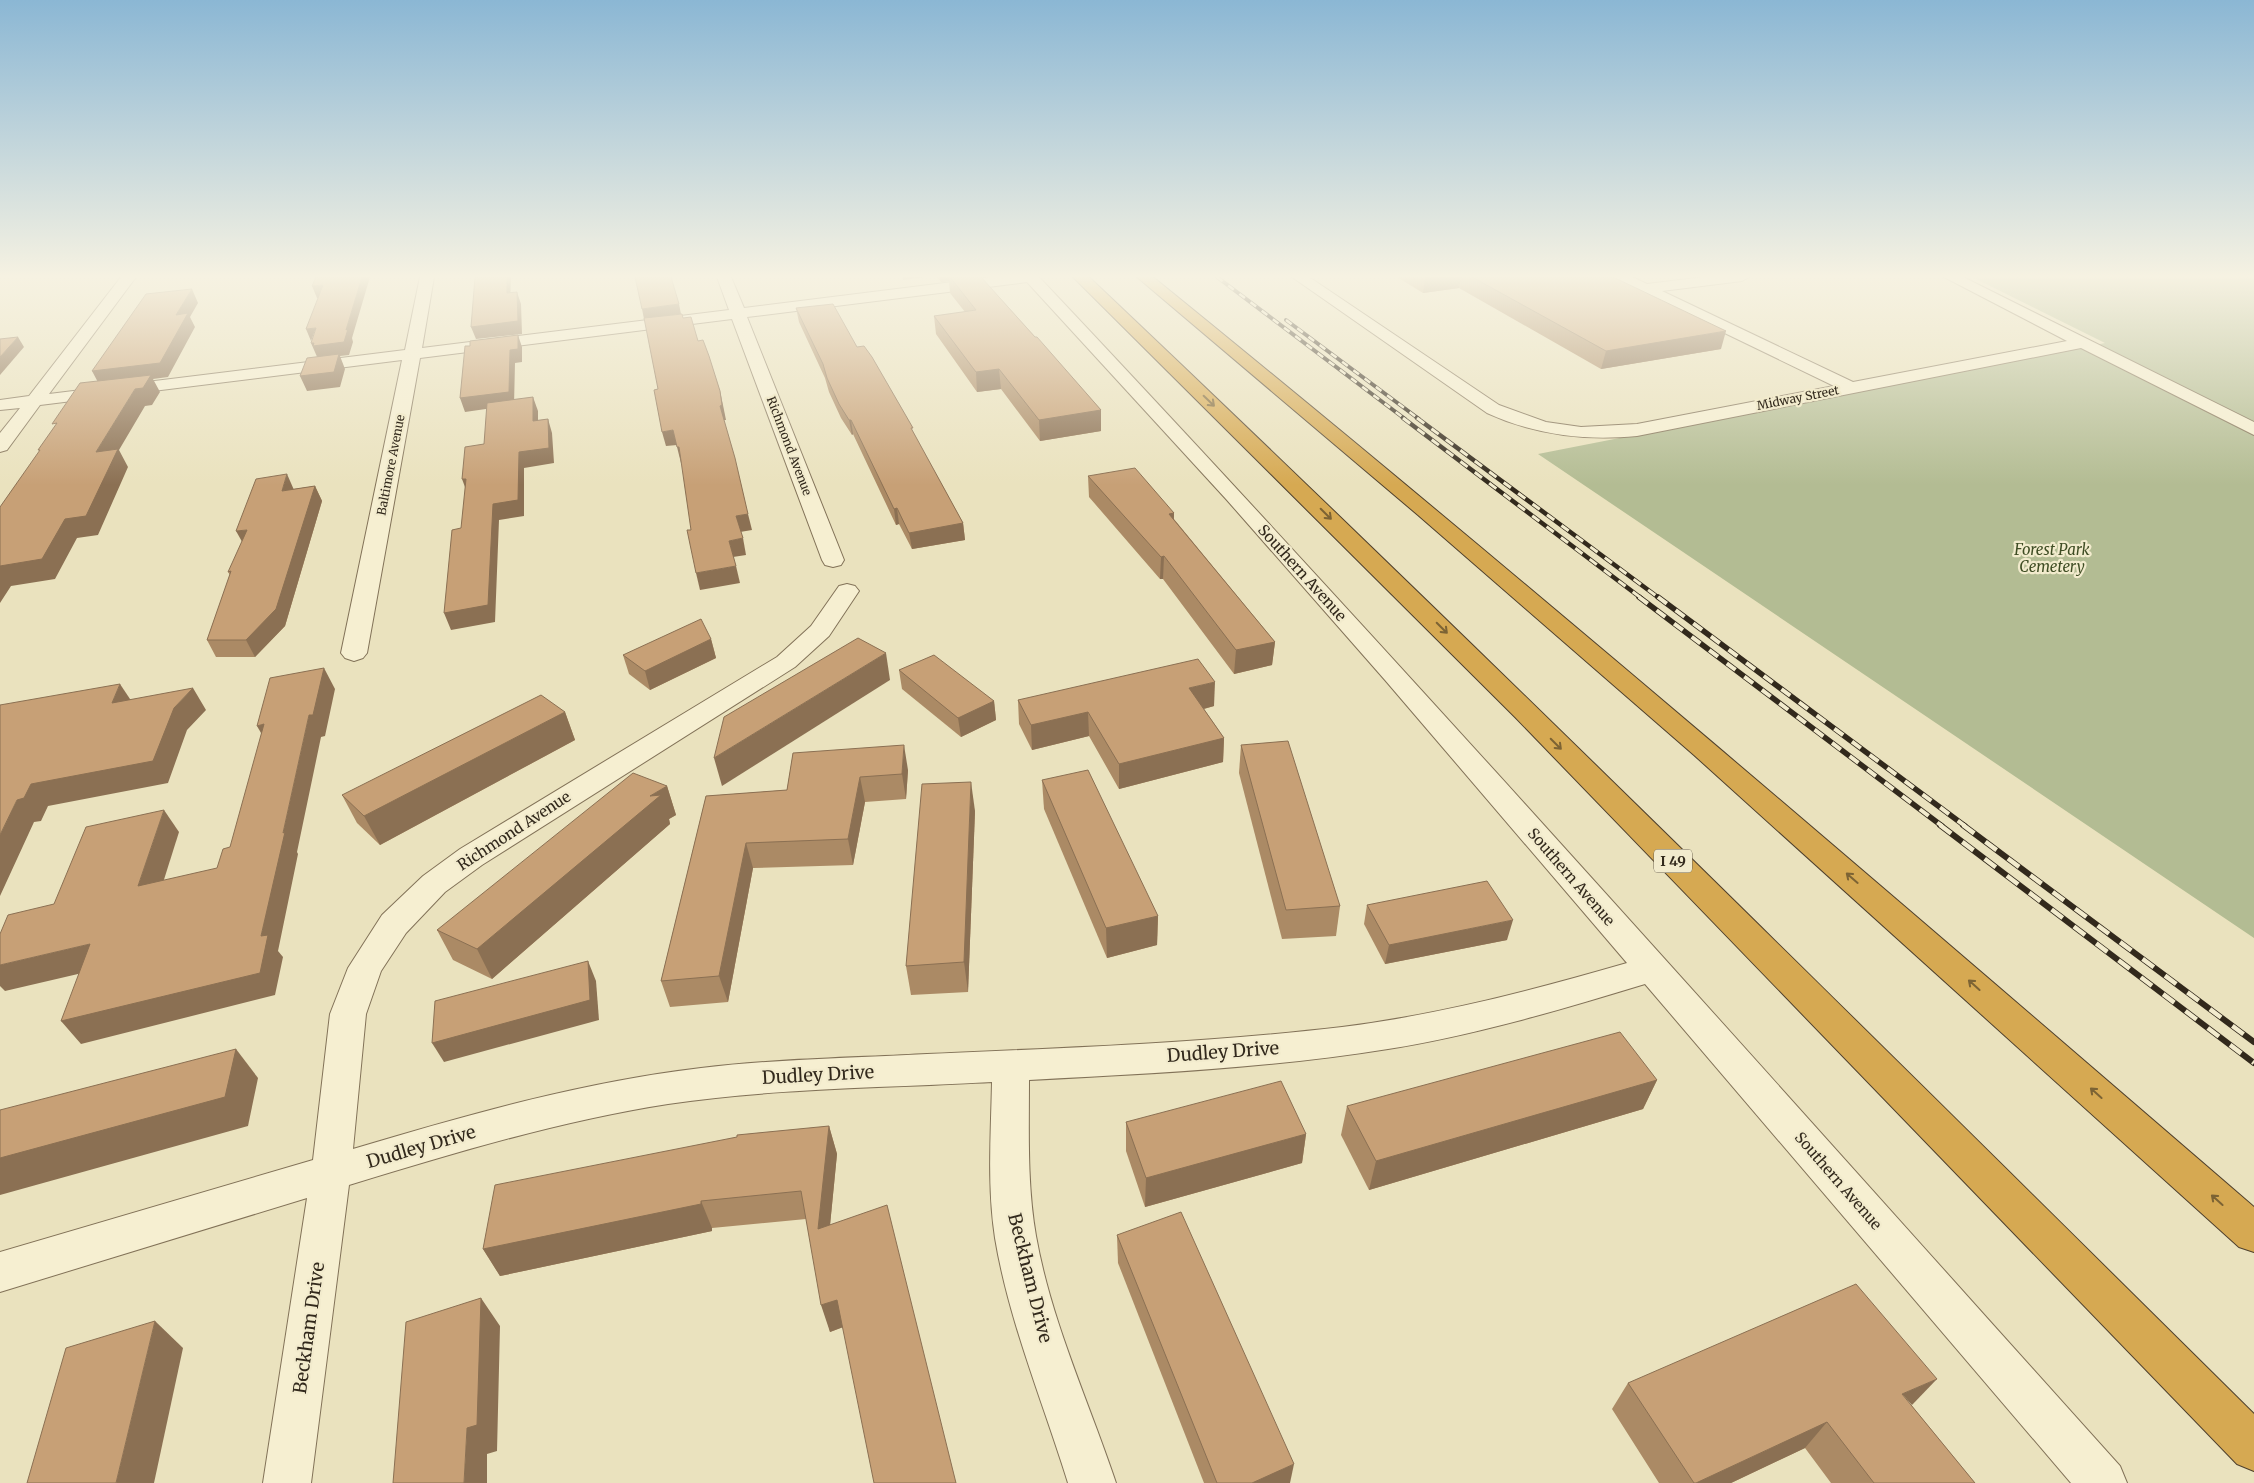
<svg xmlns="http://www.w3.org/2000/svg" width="2254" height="1483" viewBox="0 0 2254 1483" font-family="Merriweather,serif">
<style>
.cemetery{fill:#b3bc93}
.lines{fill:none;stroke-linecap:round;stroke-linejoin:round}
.minor-casing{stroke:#827258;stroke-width:2}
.highway-casing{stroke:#4f402d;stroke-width:2}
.minor{fill:#f6efd1;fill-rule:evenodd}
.highway{fill:#d6a952;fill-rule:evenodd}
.rail-far3-casing{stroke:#32291c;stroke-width:4}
.rail-far2-casing{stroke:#32291c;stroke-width:4.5}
.rail-far1-casing{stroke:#32291c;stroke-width:5.5}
.rail-casing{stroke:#32291c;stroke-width:6}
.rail-far3{stroke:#f2ebcd;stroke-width:2.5;stroke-dasharray:7;stroke-linecap:butt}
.rail-far2{stroke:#f2ebcd;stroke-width:3;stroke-dasharray:9;stroke-linecap:butt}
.rail-far1{stroke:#f2ebcd;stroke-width:4;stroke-dasharray:11;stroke-linecap:butt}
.rail{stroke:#f2ebcd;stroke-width:4.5;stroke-dasharray:14;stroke-linecap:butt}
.wall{fill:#ab8a65}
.shaded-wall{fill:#8b7053}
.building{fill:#c7a076;stroke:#8b7053}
.oneway{stroke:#7c6334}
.labels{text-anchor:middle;stroke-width:4.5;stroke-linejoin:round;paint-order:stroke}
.far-street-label{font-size:12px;fill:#32291c;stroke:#f2ebcd}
.shield{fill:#f2ebcd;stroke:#6c6351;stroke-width:1}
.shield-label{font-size:14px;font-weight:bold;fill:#32291c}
.park-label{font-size:15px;font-style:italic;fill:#3f4d24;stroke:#f2ebcd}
.street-label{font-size:15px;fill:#32291c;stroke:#f2ebcd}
.near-street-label{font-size:18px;fill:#32291c;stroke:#f2ebcd}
</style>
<rect width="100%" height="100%" fill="#eae2be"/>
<polygon class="cemetery" points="1972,277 2254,277 2254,938 1538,454 2105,343"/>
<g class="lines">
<g class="minor-casing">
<g id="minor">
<path d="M121,277H136L49,394L405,350L420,277H434L422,348L729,310L717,277H731L744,308L993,277H1039C1407,667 1762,1068 2120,1466L2127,1483H2071L1645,984C1560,1010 1475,1035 1388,1049C1270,1068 1149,1074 1029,1080C1029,1133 1027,1184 1036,1236C1051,1321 1089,1402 1116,1483H1068C1043,1402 1009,1322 995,1238C987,1186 991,1134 992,1082C884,1088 775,1088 668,1104C559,1121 454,1153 349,1185L311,1483H263L307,1198L0,1292V1252L313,1160L330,1014L348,968L382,915L423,876L460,849L777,657L811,626L839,586L847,584L855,586L859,591L829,636L795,667L482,865L445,892L406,933L381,971L366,1014L353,1149C467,1115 582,1082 701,1068C776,1059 852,1058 927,1054C1065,1048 1204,1043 1342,1027C1438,1015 1534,990 1627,963L1385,680L1226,499L1027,282L747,317L844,560L841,565L833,567L825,565L822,560L732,319L420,358L367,653L363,658L354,661L345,658L341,653L402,360L40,405L7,450L0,452V433L20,408L0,410V400L29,396Z"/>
<path d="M1292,277H1309L1499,405L1546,422L1581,427L1637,424L1834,386L1615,280L1613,277H1632L1647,284L1704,277H1749L1742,281L1662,291L1853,382L2067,341L1944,277H1963L2254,422V435L2081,348L1637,436C1584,441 1535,435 1487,413Z"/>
</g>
</g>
<g class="highway-casing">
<g id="highway">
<path d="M1073,277H1089C1483,650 1868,1032 2254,1414V1471L2237,1464L1515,717Z"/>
<path d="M1137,277H1153C1526,580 1890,893 2254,1207V1252L2239,1247L1694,755L1418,515Z"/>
</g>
</g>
<use href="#minor" class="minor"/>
<use href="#highway" class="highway"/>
<g class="rail-far3-casing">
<g id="rail-far3">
<polyline points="1217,277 1405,419"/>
<polyline points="1286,320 1419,419"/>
</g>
</g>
<g class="rail-far2-casing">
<g id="rail-far2">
<polyline points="1403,418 1641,598"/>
<polyline points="1417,418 1659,598"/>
</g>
</g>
<g class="rail-far1-casing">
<g id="rail-far1">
<polyline points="1639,597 1942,826"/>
<polyline points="1658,597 1965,826"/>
</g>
</g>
<g class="rail-casing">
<g id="rail">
<polyline points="1940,825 2254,1063"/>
<polyline points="1963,825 2254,1042"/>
</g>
</g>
<use href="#rail-far3" class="rail-far3"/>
<use href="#rail-far2" class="rail-far2"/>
<use href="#rail-far1" class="rail-far1"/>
<use href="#rail" class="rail"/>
</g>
<g class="wall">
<polygon points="937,277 981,277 1101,410 1101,431 1040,441 1001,389 977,392 936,334 934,316 965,312 950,293 949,281 941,282"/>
<polygon points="1397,277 1613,277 1721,349 1601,369 1459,288 1423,293"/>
<polygon points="796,308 857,347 913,432 963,523 965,540 912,549 899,524 896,525 853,434 852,435 841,418 829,392 825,378 799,322"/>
<polygon points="1088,476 1174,513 1174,519 1275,642 1272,665 1234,674 1163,579 1160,579 1089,497"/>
<polygon points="315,486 322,501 285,626 255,657 216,657 207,640 230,575 228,572 294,489"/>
<polygon points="711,639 716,658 650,690 629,674 623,655"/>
<polygon points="899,670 994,701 996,720 961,737 902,689"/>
<polygon points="1018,700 1214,706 1204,709 1224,738 1223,762 1119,789 1089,736 1032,750 1019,724"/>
<polygon points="565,712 575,740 380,845 357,823 342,795"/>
<polygon points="1241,745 1340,906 1336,936 1282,939 1239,773"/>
<polygon points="793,753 908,770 906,799 865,802 853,865 753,868 728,1002 670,1007 661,981 706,796 787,790"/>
<polygon points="1042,780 1158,916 1157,945 1107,958 1044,809"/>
<polygon points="667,786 676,815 669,819 670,824 492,979 453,960 437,930"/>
<polygon points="975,811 968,992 911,995 906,966"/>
<polygon points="1367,905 1507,940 1385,964 1364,924"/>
<polygon points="1657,1080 1643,1109 1369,1190 1341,1135 1347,1106"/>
<polygon points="1126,1122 1306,1134 1302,1163 1145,1207 1126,1151"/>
<polygon points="829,1126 837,1154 830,1225 843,1327 830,1332 806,1219 712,1228 712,1231 500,1276 483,1249"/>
<polygon points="1117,1235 1290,1483 1204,1483 1118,1263"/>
<polygon points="1628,1383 1911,1405 1975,1483 1831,1483 1805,1448 1731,1483 1659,1483 1612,1409"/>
</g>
<g class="shaded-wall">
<polygon points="362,277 370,277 352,338 353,342 349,355 340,356 345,369 340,387 307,391 300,376 318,359 311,343 346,330"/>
<polygon points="507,277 511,277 510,305 507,293"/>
<polygon points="903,277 927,277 903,280"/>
<polygon points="940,277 949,277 949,281 941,282"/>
<polygon points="1425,277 1461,277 1459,288 1423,293"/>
<polygon points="323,285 327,297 317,298 312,286"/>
<polygon points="192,289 198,303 190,317 195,327 168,377 153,379 160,392 152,405 145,406 119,450 128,467 98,535 77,538 55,579 11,586 0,603 0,566 96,452 135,389 100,386 92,371 176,315"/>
<polygon points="517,292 521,304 522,334 476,339 471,327"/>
<polygon points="679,304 681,314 644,319 642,309"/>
<polygon points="316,328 311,341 306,329"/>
<polygon points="1726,331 1721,349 1601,369 1606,351"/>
<polygon points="518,335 522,347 522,362 515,363 514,405 465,412 460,398 510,350"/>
<polygon points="18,337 24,347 0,375 0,357"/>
<polygon points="999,369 1001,389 977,392 976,372"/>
<polygon points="720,391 723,405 726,420 723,420 720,406"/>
<polygon points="533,397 538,411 538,436 533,421"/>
<polygon points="1101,410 1101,431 1040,441 1039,420"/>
<polygon points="548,419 552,433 554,463 524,468 524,516 499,520 495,622 451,630 444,613 493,504 519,452"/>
<polygon points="849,420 851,420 853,434 852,435"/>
<polygon points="673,430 677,445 666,446 662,432"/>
<polygon points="677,447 679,447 683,462 681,463"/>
<polygon points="287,474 294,490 282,491"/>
<polygon points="462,479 466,479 468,495"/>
<polygon points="315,486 322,501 285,626 255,657 246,640"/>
<polygon points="897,508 899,524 896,525 894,509"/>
<polygon points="1174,513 1173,535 1169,514"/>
<polygon points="748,514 752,530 740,532 736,516"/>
<polygon points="963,523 965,540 912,549 909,533"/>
<polygon points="247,530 245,547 236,531"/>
<polygon points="743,538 746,555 733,557 729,541"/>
<polygon points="1164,556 1163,579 1160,579 1161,557"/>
<polygon points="736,566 740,583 700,590 696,573"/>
<polygon points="711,639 716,658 650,690 645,671"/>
<polygon points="1275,642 1272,665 1234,674 1236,650"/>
<polygon points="886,653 890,680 722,786 714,758"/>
<polygon points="324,668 335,689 325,736 321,737 297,852 298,854 278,951 283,957 275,995 81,1044 61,1021 261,936 283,833 309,715"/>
<polygon points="1215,682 1214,706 1188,713 1189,688"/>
<polygon points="120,684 134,705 112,703"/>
<polygon points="193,688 206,710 187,730 168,783 48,806 41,821 34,822 0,896 0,835 17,800 31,784 174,708"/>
<polygon points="994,701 996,720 961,737 958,718"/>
<polygon points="565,712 575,740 380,845 364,816"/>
<polygon points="1088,712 1089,736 1032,750 1031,725"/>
<polygon points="264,724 269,747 257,726"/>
<polygon points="1224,738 1223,762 1119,789 1119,764"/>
<polygon points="904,745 908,770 906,799 902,774"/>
<polygon points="860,777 865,802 853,865 848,839"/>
<polygon points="971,782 975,811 968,992 964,962"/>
<polygon points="667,786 676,815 669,819 670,824 492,979 477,949 650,796"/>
<polygon points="164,810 179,832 155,908 138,886"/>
<polygon points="746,843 753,868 728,1002 719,976"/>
<polygon points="1158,916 1157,945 1107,958 1106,928"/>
<polygon points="1513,920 1507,940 1385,964 1389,945"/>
<polygon points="90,944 108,967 5,991 0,986 0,965"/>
<polygon points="588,961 596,981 599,1020 444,1062 432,1043"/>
<polygon points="236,1049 258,1078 248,1126 0,1195 0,1158"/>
<polygon points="1657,1080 1643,1109 1369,1190 1376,1161"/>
<polygon points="829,1126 837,1154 827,1256 818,1229"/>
<polygon points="1306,1134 1302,1163 1145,1207 1146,1178"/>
<polygon points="701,1201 712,1228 712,1231 500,1276 483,1249"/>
<polygon points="481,1298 500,1326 497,1451 487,1454 487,1483 464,1483 467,1428"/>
<polygon points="837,1300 846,1326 830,1332 821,1305"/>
<polygon points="155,1321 183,1348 154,1483 116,1483"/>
<polygon points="1937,1379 1912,1405 1902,1394"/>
<polygon points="1827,1422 1805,1448 1731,1483 1696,1483"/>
<polygon points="1294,1464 1290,1483 1252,1483"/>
</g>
<g class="building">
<polygon points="316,277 362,277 346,330 348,329 344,342 313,346 314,343 311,343 316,328 306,329 323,285 312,286"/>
<polygon points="475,277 507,277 507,293 517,292 518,321 471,327"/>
<polygon points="635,277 671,277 679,304 642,309"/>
<polygon points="950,277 981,277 1035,337 1037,337 1101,410 1039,420 999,369 976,372 934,316 976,310"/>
<polygon points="1472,277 1613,277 1726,331 1606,351"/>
<polygon points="192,289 176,315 188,313 160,363 92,371 146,294"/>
<polygon points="833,304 857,347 864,346 872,357 913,428 911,428 963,523 909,533 897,508 894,509 851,420 849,420 839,404 827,378 823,364 796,308"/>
<polygon points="682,314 683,318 691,317 698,341 703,340 709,356 720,391 722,405 720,406 735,458 748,514 736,516 743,538 729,541 736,566 696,573 687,530 691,530 679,447 677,447 673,430 662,432 654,390 658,389 644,318"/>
<polygon points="518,335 518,349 510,350 509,392 460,398 465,346 470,346 470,341"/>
<polygon points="18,337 0,357 0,339"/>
<polygon points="339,354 334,372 300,376 307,358"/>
<polygon points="151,375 143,388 135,389 96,452 118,449 86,516 65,519 42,559 0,566 0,507 40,450 38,450 57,423 52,424 80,383"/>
<polygon points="533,397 533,421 548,419 549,448 519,452 518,500 493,504 488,605 444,613 452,530 461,528 466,479 462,479 465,447 484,444 487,403"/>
<polygon points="1135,468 1174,513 1169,514 1275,642 1236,650 1164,556 1161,557 1088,476"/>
<polygon points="287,474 282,491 315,486 276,609 246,640 207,640 231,571 228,572 247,530 236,531 256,479"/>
<polygon points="701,619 711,639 645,671 623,655"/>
<polygon points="858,638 886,653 714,758 724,717"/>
<polygon points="934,655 994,701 958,718 899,670"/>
<polygon points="1198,659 1215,682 1189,688 1224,738 1119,764 1088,712 1031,725 1018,700"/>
<polygon points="324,668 313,715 309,715 283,833 285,832 261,936 268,935 260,973 61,1021 90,944 0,965 0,934 8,915 54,904 86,827 164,810 138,886 217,868 223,849 230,847 264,724 257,726 270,678"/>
<polygon points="120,684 112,703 193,688 174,708 153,761 31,784 24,798 17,800 0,835 0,705"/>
<polygon points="541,695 565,712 364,816 342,795"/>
<polygon points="1288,741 1340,906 1286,910 1241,745"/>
<polygon points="904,745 902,774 860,777 848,839 746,843 719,976 661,981 706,796 787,790 793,753"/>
<polygon points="1088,770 1158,916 1106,928 1042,780"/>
<polygon points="633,773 667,786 650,796 661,795 477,949 437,930"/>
<polygon points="971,782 964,962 906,966 922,784"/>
<polygon points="1487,881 1513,920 1389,945 1367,905"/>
<polygon points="588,961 590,1000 432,1043 435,1001"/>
<polygon points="1620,1032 1657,1080 1376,1161 1347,1106"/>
<polygon points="236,1049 225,1097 0,1158 0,1110"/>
<polygon points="1281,1081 1306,1134 1146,1178 1126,1122"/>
<polygon points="829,1126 818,1229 887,1205 956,1483 874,1483 837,1300 821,1305 801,1191 701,1201 701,1204 483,1249 495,1185 737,1137 737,1135"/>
<polygon points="1181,1212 1294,1464 1252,1483 1217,1483 1117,1235"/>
<polygon points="1856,1284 1937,1379 1902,1394 1975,1483 1874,1483 1827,1422 1696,1483 1694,1483 1628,1383"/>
<polygon points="481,1298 477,1425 467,1428 464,1483 393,1483 406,1322"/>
<polygon points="155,1321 116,1483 27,1483 66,1348"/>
</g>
<defs><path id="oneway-shaft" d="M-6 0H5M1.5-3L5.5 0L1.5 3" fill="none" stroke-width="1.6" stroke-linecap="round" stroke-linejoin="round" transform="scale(1.25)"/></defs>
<g class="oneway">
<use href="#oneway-shaft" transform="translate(1209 401) rotate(44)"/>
<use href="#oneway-shaft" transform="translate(1326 514) rotate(45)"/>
<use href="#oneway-shaft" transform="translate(1442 628) rotate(45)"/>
<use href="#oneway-shaft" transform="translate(1556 744) rotate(45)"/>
<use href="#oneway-shaft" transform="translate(1852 878) rotate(-139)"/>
<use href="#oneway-shaft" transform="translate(1974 985) rotate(-138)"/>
<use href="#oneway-shaft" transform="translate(2096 1093) rotate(-138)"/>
<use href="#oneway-shaft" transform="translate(2217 1200) rotate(-138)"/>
</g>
<linearGradient id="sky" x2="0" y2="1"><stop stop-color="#8bb7d4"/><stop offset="0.57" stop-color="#f6f2e2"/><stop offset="1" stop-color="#f6f2e2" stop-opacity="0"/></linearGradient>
<rect width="2254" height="485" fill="url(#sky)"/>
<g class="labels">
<g class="far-street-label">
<text transform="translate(1798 398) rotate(-11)" y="4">Midway Street</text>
<text transform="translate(789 446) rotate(69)" y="4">Richmond Avenue</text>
<text transform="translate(391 465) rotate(-79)" y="4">Baltimore Avenue</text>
</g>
<rect class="shield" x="1654" y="849.5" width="38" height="23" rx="4"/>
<g class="shield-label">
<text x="1673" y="866">I 49</text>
</g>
<g class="park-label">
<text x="2052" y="555">Forest Park<tspan x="2052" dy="17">Cemetery</tspan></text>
</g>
<g class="street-label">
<text transform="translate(1302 573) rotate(48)" y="5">Southern Avenue</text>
<text transform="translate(514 831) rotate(-33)" y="5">Richmond Avenue</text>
<text transform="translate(1571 877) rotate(49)" y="5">Southern Avenue</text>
<text transform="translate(1838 1181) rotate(49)" y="5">Southern Avenue</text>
</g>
<g class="near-street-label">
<text transform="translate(1223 1052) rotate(-4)" y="6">Dudley Drive</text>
<text transform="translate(818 1075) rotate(-3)" y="6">Dudley Drive</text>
<text transform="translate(421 1147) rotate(-16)" y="6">Dudley Drive</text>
<text transform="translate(1030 1278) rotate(76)" y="6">Beckham Drive</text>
<text transform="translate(309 1328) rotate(-82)" y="6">Beckham Drive</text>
</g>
</g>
</svg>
